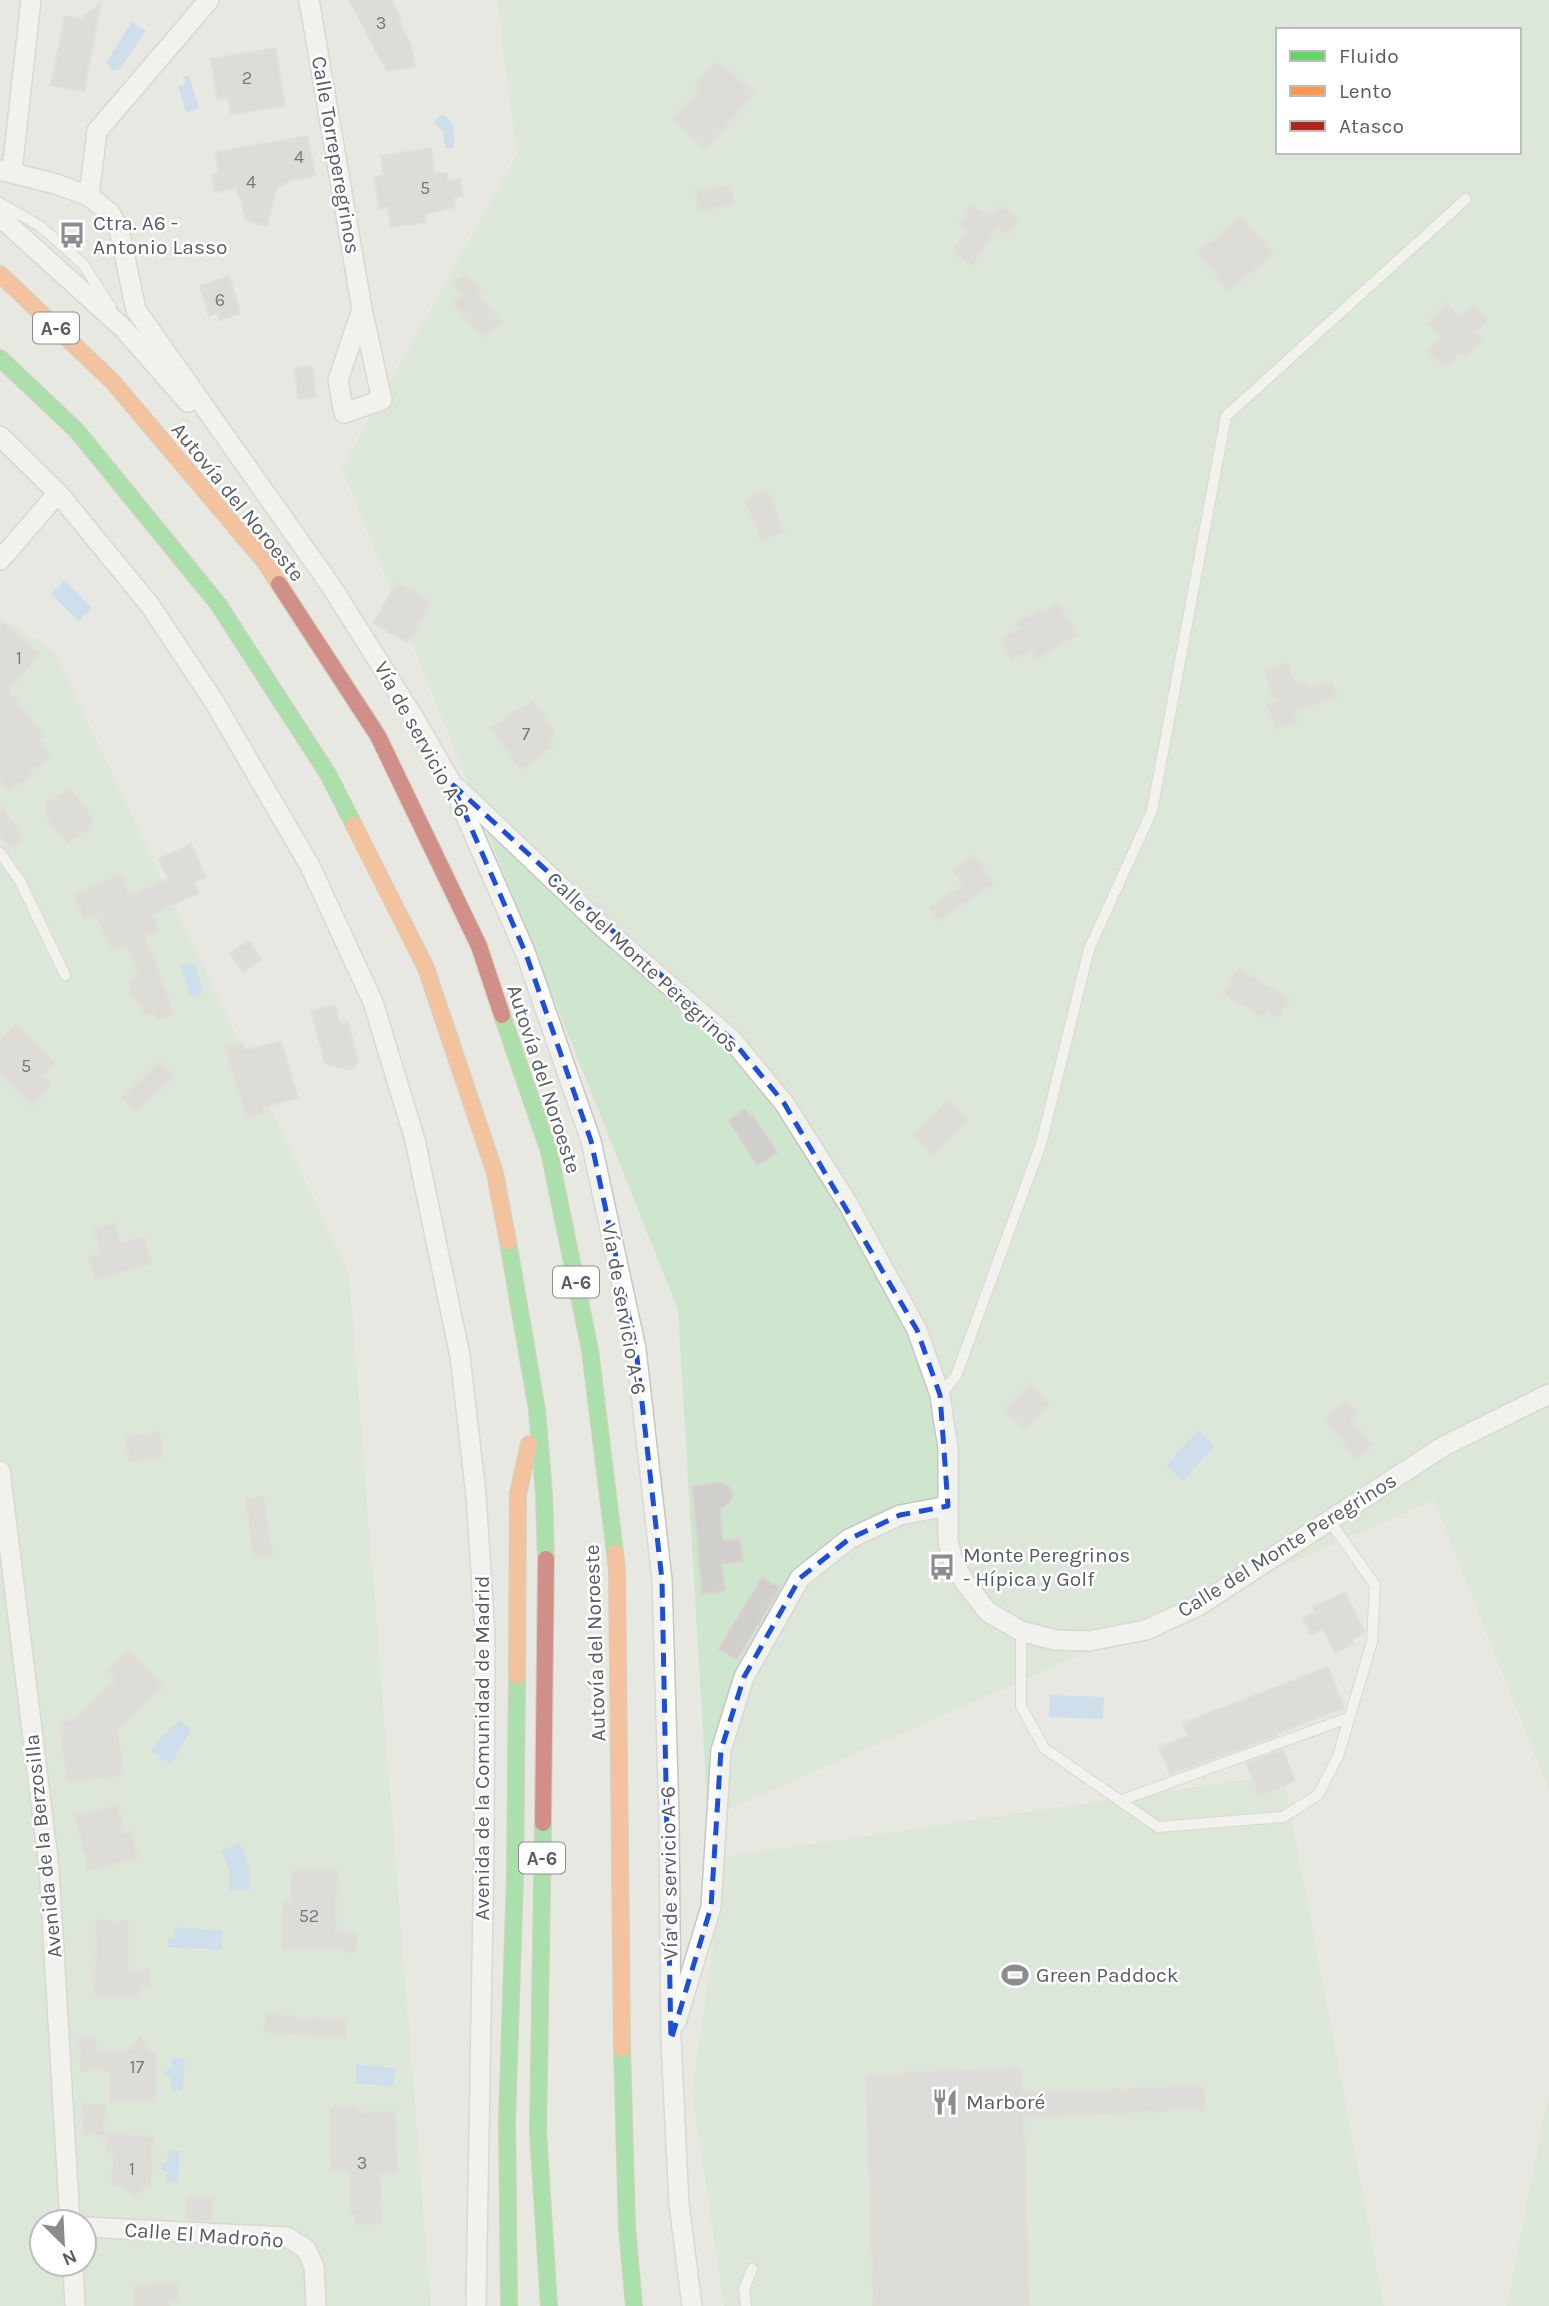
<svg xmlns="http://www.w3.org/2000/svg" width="1549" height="2306" viewBox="0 0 1549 2306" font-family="Karla,sans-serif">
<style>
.green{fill:#cfe6ce;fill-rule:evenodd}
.water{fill:#b2d3f6}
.building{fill:#d0cfcc;stroke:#d8d6d1;stroke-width:2}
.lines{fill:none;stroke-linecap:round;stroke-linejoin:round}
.lane-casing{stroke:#c5c6c4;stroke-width:12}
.street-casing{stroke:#c5c6c4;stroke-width:22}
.fast-casing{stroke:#bfb590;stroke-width:18}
.slow-casing{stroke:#bfb590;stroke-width:18}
.jam-casing{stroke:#bfb590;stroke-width:18}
.lane{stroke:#fcfcfb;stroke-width:10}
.street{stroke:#fcfcfb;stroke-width:19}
.fast{stroke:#63d668;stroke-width:16}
.slow{stroke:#ff974d;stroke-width:16}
.jam{stroke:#b3261e;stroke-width:16}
.marked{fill:none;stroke:#1d4ed8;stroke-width:5;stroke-dasharray:14 9;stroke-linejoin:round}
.labels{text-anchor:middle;stroke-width:5;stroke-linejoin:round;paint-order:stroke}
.number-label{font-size:18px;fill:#77797c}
.shield{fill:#fff;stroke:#8a8c90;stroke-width:2}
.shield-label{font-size:19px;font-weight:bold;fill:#585b60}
.street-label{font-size:21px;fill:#585b60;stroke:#fff}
.poi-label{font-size:21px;fill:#585b60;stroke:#fff;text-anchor:start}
</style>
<rect width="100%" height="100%" fill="#e8e8e2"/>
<g class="green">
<path d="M497,0H1549V1791L1434,1500L708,1818L678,1310L342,468L517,155ZM1278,30H1519V152H1278Z"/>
<path d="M0,618L54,651L349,1274L431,2306H0ZM42,2222H84V2264H42Z"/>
<polygon points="1283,1774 1384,2306 724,2306 692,2093 725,1857"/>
<polygon points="1549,2091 1549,2306 1507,2306"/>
</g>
<g class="water">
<polygon points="132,22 146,31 121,67 117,70 111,70 107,61"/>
<polygon points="189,75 199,108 186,113 178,86 186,84 183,77"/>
<path d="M444,115C455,121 453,133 455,144L451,149L445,147L443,131L434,123L439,116Z"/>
<polygon points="65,580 92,608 78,621 51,594"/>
<polygon points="194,962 203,991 197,998 190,996 180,966"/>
<polygon points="1198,1430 1215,1445 1183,1481 1166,1466"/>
<polygon points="1050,1695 1104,1697 1103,1719 1049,1717"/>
<polygon points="180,1719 191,1730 171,1765 151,1751 157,1742"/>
<polygon points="239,1842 249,1864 249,1891 229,1890 229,1868 221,1851"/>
<polygon points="175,1927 223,1930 221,1950 168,1947 168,1938 175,1939"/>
<polygon points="172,2058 185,2059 183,2091 171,2090 171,2079 165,2074 167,2070 172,2069"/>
<polygon points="356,2064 395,2068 394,2086 356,2084"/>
<polygon points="168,2151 180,2151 178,2183 166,2183 167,2172 161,2169 161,2164 167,2162"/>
</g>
<g class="building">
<polygon points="349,0 392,0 401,18 398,20 411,45 415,67 387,71"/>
<polygon points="101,2 84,92 51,85 65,16 82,19"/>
<polygon points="276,48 285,106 231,114 228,97 217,99 211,59"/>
<polygon points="716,62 720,66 722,64 755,94 705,149 672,119 699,90 694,86"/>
<polygon points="308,136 315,176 292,180 277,187 267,226 245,220 241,197 239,197 237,188 215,192 212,174 219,173 215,152"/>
<polygon points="431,148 434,174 447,173 448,181 460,179 463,196 454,197 455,207 425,214 426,222 391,227 388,207 379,209 374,177 383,175 381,156"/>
<polygon points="731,185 734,205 698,211 695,191"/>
<polygon points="972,205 991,217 999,205 1019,218 1008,235 997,228 972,266 952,252 967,229 959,224"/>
<polygon points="1241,216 1273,254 1229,291 1197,253"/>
<polygon points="467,274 481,291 478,294 502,323 481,337 453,303 462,295 453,285"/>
<polygon points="229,276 241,313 220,320 217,313 209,316 200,286"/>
<polygon points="1446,303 1461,318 1474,305 1488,319 1476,332 1483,339 1465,357 1460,353 1445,368 1427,351 1442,337 1427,323"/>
<polygon points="312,366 316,397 298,399 294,368"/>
<polygon points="767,490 785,531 761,541 744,500"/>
<polygon points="397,583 432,602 408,642 373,623"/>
<polygon points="1058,603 1077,635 1037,659 1032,649 1012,661 1000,640 1019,628 1016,623 1040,609 1042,613"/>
<polygon points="0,620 40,654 9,690 44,737 40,741 51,757 29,773 31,776 9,791 0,779"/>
<polygon points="1288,662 1296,685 1307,682 1309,689 1332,681 1337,697 1294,712 1298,722 1276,729 1267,705 1275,702 1264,670"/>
<polygon points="533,700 554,730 551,732 554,736 549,740 554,746 521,770 491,728"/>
<polygon points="69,788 84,805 93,821 90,828 68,844 47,819 47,803"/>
<polygon points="0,804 24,839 9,849 0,836"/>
<polygon points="191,844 206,877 194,882 199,893 152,914 159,931 145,936 174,1014 157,1021 154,1013 146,1016 138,1003 130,996 129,981 138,973 126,944 111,950 96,915 84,920 74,894 122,874 130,896 168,879 159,859"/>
<polygon points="975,855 994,884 938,921 929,908 963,885 953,870"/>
<polygon points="248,941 261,959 243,972 230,953"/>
<polygon points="1239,968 1290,999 1279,1018 1268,1011 1264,1018 1223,994"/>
<polygon points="335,1005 340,1024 348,1022 358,1062 351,1070 325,1064 311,1011"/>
<polygon points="16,1024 55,1063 43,1075 53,1084 32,1106 0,1074 0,1041"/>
<polygon points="281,1041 298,1098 263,1107 264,1114 247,1118 225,1048 243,1043 245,1050"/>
<polygon points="160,1061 174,1076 137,1112 122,1098"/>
<polygon points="949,1100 969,1120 933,1155 913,1135"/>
<polygon points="745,1109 750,1116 753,1115 778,1153 757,1166 728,1120"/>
<polygon points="114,1223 121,1243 144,1236 152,1263 95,1280 88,1257 101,1253 93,1229"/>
<polygon points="1030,1383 1050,1403 1025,1429 1004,1410"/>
<polygon points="1347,1400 1358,1414 1351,1419 1373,1446 1357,1460 1324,1419"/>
<polygon points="159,1431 163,1457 129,1462 125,1436"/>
<polygon points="721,1482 731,1488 733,1495 730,1502 720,1509 723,1541 740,1539 743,1562 722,1564 725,1592 702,1594 692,1486"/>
<polygon points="263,1496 273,1555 254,1558 245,1499"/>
<polygon points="762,1577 780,1588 737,1660 718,1649"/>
<polygon points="1345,1592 1365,1633 1352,1639 1354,1644 1335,1653 1323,1629 1311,1634 1303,1618 1315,1612 1313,1607"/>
<polygon points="129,1650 163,1687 118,1729 124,1775 67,1782 60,1722 74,1719 116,1680 107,1670"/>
<polygon points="1328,1667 1344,1708 1276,1734 1277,1736 1170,1774 1159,1747 1188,1736 1183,1723"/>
<polygon points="1283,1750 1295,1781 1259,1796 1246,1763"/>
<polygon points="118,1805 124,1833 132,1831 138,1859 88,1870 75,1815"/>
<polygon points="292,1870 337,1871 336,1933 357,1933 356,1952 282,1949 283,1901 291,1901"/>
<polygon points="96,1920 128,1921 128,1969 150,1969 150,1987 140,1986 140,1998 95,1997"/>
<polygon points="266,2014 346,2020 345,2038 264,2032"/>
<polygon points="140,2036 150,2051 156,2051 155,2103 109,2101 110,2071 81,2071 79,2037 95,2037 96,2049 130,2050"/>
<polygon points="1021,2068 1022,2092 1204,2086 1205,2110 1024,2117 1029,2306 873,2306 866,2074"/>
<polygon points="82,2104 105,2105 104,2136 84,2135"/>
<polygon points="357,2106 357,2112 395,2111 397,2173 380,2174 382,2223 355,2225 355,2214 350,2214 349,2170 331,2171 330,2107"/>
<polygon points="107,2134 153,2136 151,2188 146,2187 133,2197 123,2186 112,2186 113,2152 106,2152"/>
<polygon points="187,2197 212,2198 211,2221 186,2220"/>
<polygon points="177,2283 178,2302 169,2302 169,2306 135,2306 134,2286"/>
</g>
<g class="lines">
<g class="lane-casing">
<g id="lane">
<polyline points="0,203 40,226 83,264 111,308"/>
<polyline points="0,853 20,881 65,975"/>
<polyline points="940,1395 956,1376 1041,1144 1089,949 1152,811 1226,416 1466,199"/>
<polyline points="1021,1631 1021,1706 1044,1748 1158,1827 1283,1817 1318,1795 1338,1756 1372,1642 1375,1585 1329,1520"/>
<polyline points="1122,1800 1348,1718"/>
<polyline points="746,2306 744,2289 752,2269"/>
</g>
</g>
<g class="street-casing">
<g id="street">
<polyline points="309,0 362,309 382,400 344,413 338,380 362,309"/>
<polyline points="0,170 56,184 89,196 110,213 119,229 136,310 331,586 416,721 452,784 526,954 591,1141 636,1349 662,1580 669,1817 671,2040 679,2204 692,2306"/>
<polyline points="12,171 31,0"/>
<polyline points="89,196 97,131 209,0"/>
<polyline points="0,217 124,329 188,402"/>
<polyline points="0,436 58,493 149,604 215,703 310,866 373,1002 415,1140 460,1356 476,1495 485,1634 484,1846 476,2306"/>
<polyline points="0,560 58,493"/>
<polyline points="458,789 608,932 732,1040 784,1103 848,1204 917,1330 940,1395 943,1417 948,1447 948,1541 953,1561 966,1584 988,1612 1021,1631 1055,1640 1089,1641 1146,1630 1198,1606 1444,1446 1549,1394"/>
<polyline points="0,1471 49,1868 70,2222"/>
<polyline points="676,2022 711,1907 721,1750 744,1677 800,1578 849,1539 900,1515 948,1506"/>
<polyline points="84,2227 287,2237 306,2249 314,2266 316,2306"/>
<polyline points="73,2264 75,2306"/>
</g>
</g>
<g class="fast-casing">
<g id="fast">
<polyline points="0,358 77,431 218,604 328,774 354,825"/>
<polyline points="502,1015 549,1151 590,1350 615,1553"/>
<polyline points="508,1242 537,1410 544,1494 546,1559"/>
<polyline points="543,1823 538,2132 549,2306"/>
<polyline points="622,2049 627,2228 634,2306"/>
<polyline points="509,2306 507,2120 515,1878 517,1676"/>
</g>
</g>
<g class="slow-casing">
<g id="slow">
<polyline points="0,274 113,382 265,562 279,584"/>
<polyline points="354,825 426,968 495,1173 508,1242"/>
<polyline points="615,1553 617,1570 622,2049"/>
<polyline points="517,1676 518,1494 529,1444"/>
</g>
</g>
<g class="jam-casing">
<g id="jam">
<polyline points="279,584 378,736 479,946 502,1015"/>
<polyline points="543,1823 546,1559"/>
</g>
</g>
<use href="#lane" class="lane"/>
<use href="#street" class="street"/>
<use href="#fast" class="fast"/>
<use href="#slow" class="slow"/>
<use href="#jam" class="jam"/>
</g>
<path d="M0 0H1549V2306H0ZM452,784L732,1040L784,1103L917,1330L940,1395L948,1506L900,1515L849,1539L800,1578L744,1677L721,1750L711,1907L671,2040L662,1580L636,1349L591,1141L526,954Z" fill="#e8e8e2" fill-opacity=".55" fill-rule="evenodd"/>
<path class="marked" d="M452,784L732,1040L784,1103L917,1330L940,1395L948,1506L900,1515L849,1539L800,1578L744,1677L721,1750L711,1907L671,2040L662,1580L636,1349L591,1141L526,954Z"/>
<defs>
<g id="bus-bare" transform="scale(2.1)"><path d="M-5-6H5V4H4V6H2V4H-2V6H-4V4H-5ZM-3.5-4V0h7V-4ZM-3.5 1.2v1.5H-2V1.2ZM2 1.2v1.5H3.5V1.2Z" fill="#8a8c8e" stroke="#fff" stroke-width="2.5" paint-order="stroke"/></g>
<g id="stadium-bare" transform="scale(2.1)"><path d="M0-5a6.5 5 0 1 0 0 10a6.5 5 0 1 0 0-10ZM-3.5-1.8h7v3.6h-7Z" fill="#8a8c8e" stroke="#fff" stroke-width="2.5" paint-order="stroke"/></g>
<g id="restaurant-bare" transform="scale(2.1)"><path d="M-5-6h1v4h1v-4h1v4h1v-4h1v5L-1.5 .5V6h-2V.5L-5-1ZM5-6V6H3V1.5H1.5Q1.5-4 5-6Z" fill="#8a8c8e" stroke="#fff" stroke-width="2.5" paint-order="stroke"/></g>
</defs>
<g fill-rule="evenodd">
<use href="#bus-bare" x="72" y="235"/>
<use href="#bus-bare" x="942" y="1567"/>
<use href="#stadium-bare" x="1015" y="1975"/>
<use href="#restaurant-bare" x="945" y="2102"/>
</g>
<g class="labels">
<g class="number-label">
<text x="381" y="29">3</text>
<text x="247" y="84">2</text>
<text x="299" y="163">4</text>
<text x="251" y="188">4</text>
<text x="425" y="194">5</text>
<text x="220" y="306">6</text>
<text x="19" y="664">1</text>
<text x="526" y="740">7</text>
<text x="26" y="1072">5</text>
<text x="309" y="1922">52</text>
<text x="137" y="2073">17</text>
<text x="362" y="2169">3</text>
<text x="132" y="2175">1</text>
</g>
<g class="shield">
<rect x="33" y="312.5" width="46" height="31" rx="5"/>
<rect x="553" y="1266.5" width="46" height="31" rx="5"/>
<rect x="519" y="1842.5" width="46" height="31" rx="5"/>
</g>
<g class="shield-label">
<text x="56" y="335">A-6</text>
<text x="576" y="1289">A-6</text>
<text x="542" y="1865">A-6</text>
</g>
<g class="street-label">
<text transform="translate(336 155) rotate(80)" y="7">Calle Torreperegrinos</text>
<text transform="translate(238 502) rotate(51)" y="7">Autovía del Noroeste</text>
<text transform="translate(422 739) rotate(61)" y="7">Vía de servicio A-6</text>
<text transform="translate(643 962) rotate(43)" y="7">Calle del Monte Peregrinos</text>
<text transform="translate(544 1079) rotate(72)" y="7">Autovía del Noroeste</text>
<text transform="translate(624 1309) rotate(80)" y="7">Vía de servicio A-6</text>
<text transform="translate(1287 1545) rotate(-32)" y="7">Calle del Monte Peregrinos</text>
<text transform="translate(595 1643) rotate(-92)" y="7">Autovía del Noroeste</text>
<text transform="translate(482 1748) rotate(-90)" y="7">Avenida de la Comunidad de Madrid</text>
<text transform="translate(43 1846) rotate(-96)" y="7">Avenida de la Berzosilla</text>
<text transform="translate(669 1873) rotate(-91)" y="7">Vía de servicio A-6</text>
<text transform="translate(204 2235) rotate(4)" y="7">Calle El Madroño</text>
</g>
<g class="poi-label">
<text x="93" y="230">Ctra. A6 -<tspan x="93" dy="24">Antonio Lasso</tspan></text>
<text x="963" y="1562">Monte Peregrinos<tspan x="963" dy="24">- Hípica y Golf</tspan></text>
<text x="1036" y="1982">Green Paddock</text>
<text x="966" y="2109">Marboré</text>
</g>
</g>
<rect x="1276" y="28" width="245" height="126" fill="#ffffff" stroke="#bcbdbf" stroke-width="2"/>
<rect x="1290" y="51" width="35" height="10" fill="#63d668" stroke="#bcbdbf" stroke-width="2"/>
<text x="1339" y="63" font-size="21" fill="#585b60">Fluido</text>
<rect x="1290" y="86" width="35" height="10" fill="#ff974d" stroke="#bcbdbf" stroke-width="2"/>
<text x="1339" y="98" font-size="21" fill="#585b60">Lento</text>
<rect x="1290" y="121" width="35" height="10" fill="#b3261e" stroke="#bcbdbf" stroke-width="2"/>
<text x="1339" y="133" font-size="21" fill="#585b60">Atasco</text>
<g transform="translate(63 2243) rotate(156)"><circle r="33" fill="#ffffff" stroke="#bcbdbf" stroke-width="2"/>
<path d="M0-5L12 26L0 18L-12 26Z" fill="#8a8c8e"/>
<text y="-10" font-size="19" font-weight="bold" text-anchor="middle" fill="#585b60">N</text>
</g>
</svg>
